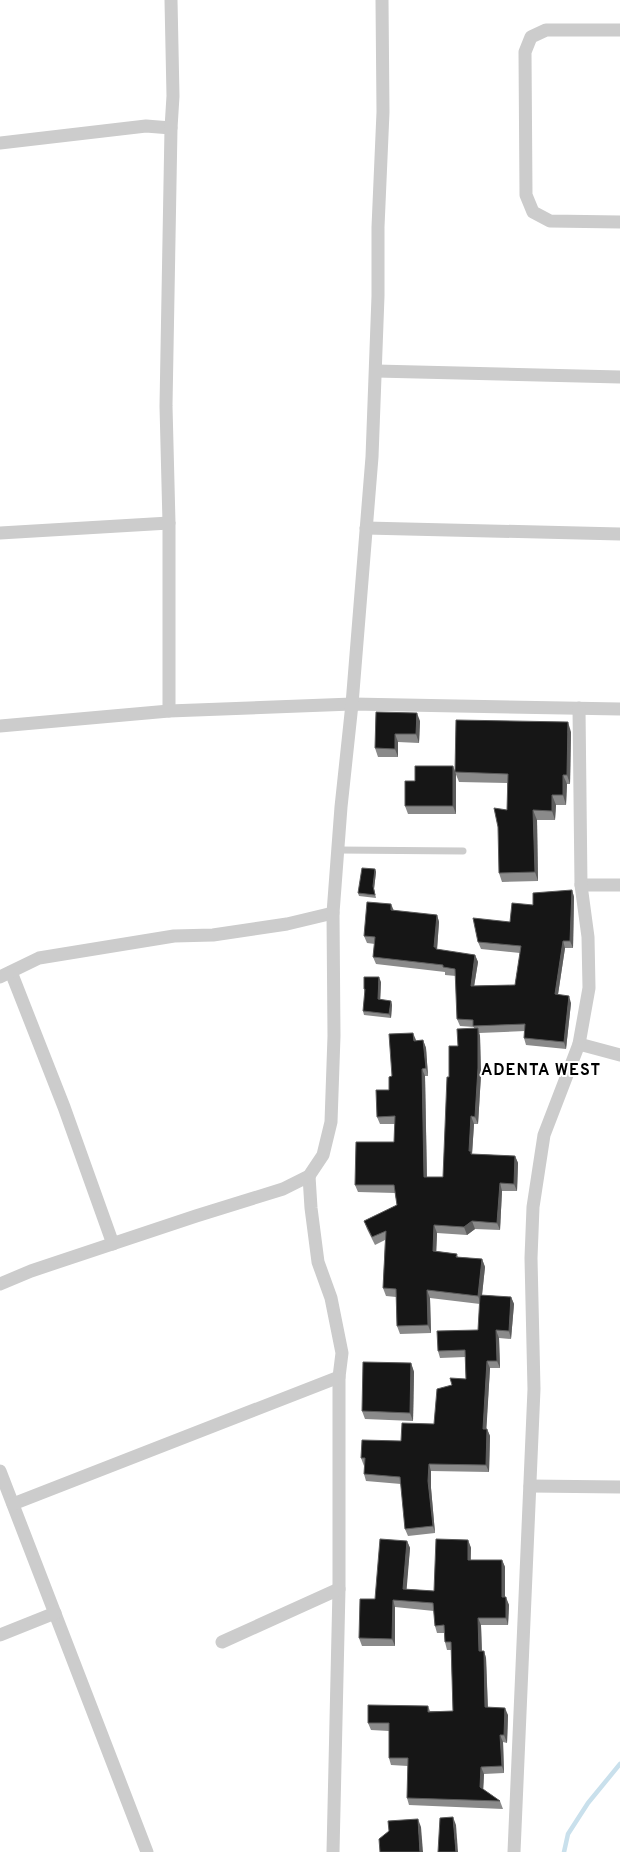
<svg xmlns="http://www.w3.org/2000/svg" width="620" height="1852" viewBox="0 0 620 1852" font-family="Overpass,sans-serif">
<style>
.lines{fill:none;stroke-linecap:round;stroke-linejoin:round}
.stream{stroke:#c9e0ec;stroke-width:4.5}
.service{stroke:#ccc;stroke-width:7}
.minor{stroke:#ccc;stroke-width:13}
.wall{fill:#8a8a8a}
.shaded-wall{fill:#5c5c5c}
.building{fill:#161616;stroke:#5c5c5c}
.labels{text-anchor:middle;stroke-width:4;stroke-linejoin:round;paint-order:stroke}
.district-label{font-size:16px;font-weight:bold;letter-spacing:1px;fill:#000;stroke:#fff}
</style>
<rect width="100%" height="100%" fill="#fff"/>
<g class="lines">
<polyline class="stream" points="564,1852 568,1834 588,1803 620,1764"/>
<polyline class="service" points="338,850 463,851"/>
<g class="minor">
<polyline points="620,30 546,30 531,37 525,52 526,195 533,212 550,221 620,222"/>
<polyline points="0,143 146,126 171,128"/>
<polyline points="376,371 620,377"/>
<polyline points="366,528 620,534"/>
<polyline points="0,533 169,523"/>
<polyline points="169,711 169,523 166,406 171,128 173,96 171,0"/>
<polyline points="0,726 169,711 352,704 620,709"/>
<polyline points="581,885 620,885"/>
<polyline points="11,972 64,1107 113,1244"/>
<polyline points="0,977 39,958 174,936 213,935 287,924 333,913"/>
<polyline points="579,1044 620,1055"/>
<polyline points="309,1176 311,1208 318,1262 331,1298 342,1353 339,1377 339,1589 333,1852"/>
<polyline points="0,1284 31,1271 196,1216 283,1189 309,1176 323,1155 331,1122 334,1036 333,913 341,807 352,704 372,457 378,296 378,227 383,112 382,0"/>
<polyline points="0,1471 147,1852"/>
<polyline points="530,1486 620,1487"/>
<polyline points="13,1504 339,1377"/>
<polyline points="0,1635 55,1613"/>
<polyline points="222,1642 339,1589"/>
<polyline points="514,1852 534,1389 531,1258 533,1207 544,1135 579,1044 589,988 588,937 581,885 579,708"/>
</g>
</g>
<g class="wall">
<polygon points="376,712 420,721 419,743 398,742 398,757 378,757 375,748"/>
<polygon points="571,732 570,784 567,784 566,805 556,805 555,820 537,820 538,881 502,882 499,873 507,810 507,783 459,782 455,772"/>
<polygon points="453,766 456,774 456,814 408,814 405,806 415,781"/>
<polygon points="375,869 376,872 374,889 376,898 359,896 358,893"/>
<polygon points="572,890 574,897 573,948 565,948 558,994 571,1003 566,1049 526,1045 524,1038 525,1031 479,1033 480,1036 481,1075 478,1124 474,1124 472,1154 515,1156 518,1163 517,1191 502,1191 500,1230 475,1229 467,1235 437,1233 436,1251 457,1254 458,1257 482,1259 485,1267 482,1295 511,1297 514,1304 511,1339 499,1338 500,1368 490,1368 486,1429 487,1429 490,1436 489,1472 431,1471 431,1488 435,1533 408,1536 405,1529 401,1484 366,1481 364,1474 364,1466 361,1458 401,1441 434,1424 452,1385 466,1379 465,1357 440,1358 438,1351 478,1330 480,1304 430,1298 431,1333 400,1334 397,1326 396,1297 386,1296 383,1288 385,1240 375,1245 367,1229 364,1221 397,1205 395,1193 358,1192 355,1185 394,1142 395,1124 380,1124 377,1117 389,1090 392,1076 416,1041 423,1040 426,1048 428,1076 425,1076 427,1177 443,1177 449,1077 458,1046 474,1028 474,1027 460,1026 457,1019 456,976 445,975 445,972 376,964 373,957 375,944 367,943 364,936 394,911 437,915 439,922 437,950 475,955 478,962 474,986 515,985 520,953 481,949 478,942 510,922 533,905"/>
<polygon points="381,982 380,1000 391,1001 392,1005 391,1018 364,1015 363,1011 365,993 364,989"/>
<polygon points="411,1363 414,1372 413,1421 365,1419 362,1411"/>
<polygon points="468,1540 471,1548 471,1560 502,1560 505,1567 505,1597 509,1605 508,1625 481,1625 482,1651 484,1651 486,1658 488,1707 508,1715 507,1743 503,1742 504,1773 484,1774 483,1789 500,1801 503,1809 409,1805 407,1798 408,1766 391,1765 389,1758 389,1731 371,1730 368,1723 428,1706 430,1711 453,1711 451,1650 447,1650 445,1642 444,1633 437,1633 435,1626 434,1611 395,1607 395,1646 362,1646 359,1638 375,1599 407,1541 410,1548 406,1589 434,1591"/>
</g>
<g class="shaded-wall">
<polygon points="417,713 420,721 419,743 416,734"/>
<polygon points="568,722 571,732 570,784 567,775"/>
<polygon points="395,734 398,742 398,757 395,749"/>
<polygon points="453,766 456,774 456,814 453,806"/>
<polygon points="563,775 567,784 566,805 563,795"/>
<polygon points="552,795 556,805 555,820 552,811"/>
<polygon points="533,810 537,820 538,881 535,872"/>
<polygon points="375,869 376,872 374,889 376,898 373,886"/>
<polygon points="572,890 574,897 573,948 570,941"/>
<polygon points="391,904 394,911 391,910"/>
<polygon points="437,915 439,922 437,949 439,954 434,947"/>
<polygon points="563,941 565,948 557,1001 555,994"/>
<polygon points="475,955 478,962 473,993 471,986"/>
<polygon points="379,977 381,982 380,1004 378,999"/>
<polygon points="569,996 571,1003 566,1049 564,1042"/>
<polygon points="391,1001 392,1005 391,1018 389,1014"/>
<polygon points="478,1028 480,1036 481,1075 478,1124 475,1117"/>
<polygon points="413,1033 416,1040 416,1049 414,1041"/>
<polygon points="423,1040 426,1048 428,1076 426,1068"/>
<polygon points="422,1069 425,1076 427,1185 424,1177"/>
<polygon points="471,1116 474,1124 472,1154 474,1158 469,1151"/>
<polygon points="515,1156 518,1163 517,1191 514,1184"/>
<polygon points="500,1183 502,1191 500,1230 497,1223"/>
<polygon points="472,1221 475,1229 467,1235 464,1227"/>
<polygon points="434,1225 437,1233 436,1259 433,1251"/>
<polygon points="482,1259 485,1267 481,1304 478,1296"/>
<polygon points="427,1290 430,1298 431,1333 428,1325"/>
<polygon points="511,1297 514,1304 511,1339 509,1331"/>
<polygon points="496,1330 499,1338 500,1368 497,1361"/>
<polygon points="487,1361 490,1368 486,1436 483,1429"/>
<polygon points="411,1363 414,1372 413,1421 410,1413"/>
<polygon points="487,1429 490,1436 489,1472 486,1465"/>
<polygon points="429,1464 431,1471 431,1488 435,1533 433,1526 428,1481"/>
<polygon points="468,1540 471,1548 470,1567 468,1560"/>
<polygon points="407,1541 410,1548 406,1597 403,1589"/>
<polygon points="502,1560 505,1567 505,1605 502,1597"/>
<polygon points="506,1597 509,1605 508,1625 506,1618"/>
<polygon points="393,1600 395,1607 395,1646 392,1639"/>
<polygon points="478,1618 481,1625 482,1658 479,1651"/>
<polygon points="484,1651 486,1658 488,1715 485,1707"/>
<polygon points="505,1708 508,1715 507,1743 504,1735"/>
<polygon points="500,1735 503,1742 504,1773 502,1766"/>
<polygon points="481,1767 484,1774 483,1794 480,1787"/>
<polygon points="453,1817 456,1825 458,1852 456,1852"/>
<polygon points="418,1819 421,1827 423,1852 420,1852"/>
</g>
<g class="building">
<polygon points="376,712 417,713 416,734 395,734 395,749 375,748"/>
<polygon points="456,720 568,722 567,775 563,775 563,795 552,795 552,811 533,810 535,872 499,873 498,827 494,808 507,810 508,774 455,772"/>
<polygon points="415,766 453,766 453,806 405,806 405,781 415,781"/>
<polygon points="362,868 375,869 373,886 375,895 358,893"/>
<polygon points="572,890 570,941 563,941 555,994 569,996 564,1042 524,1038 525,1024 473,1026 473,1020 457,1019 455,969 443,967 443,965 373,957 375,937 364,936 367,902 391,904 391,910 437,915 434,947 436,947 436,949 475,955 471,986 515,985 521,946 478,942 473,918 510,922 512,903 533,905 533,893"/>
<polygon points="364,977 379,977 378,999 391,1001 389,1014 363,1011 365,989 364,989"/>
<polygon points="478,1028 478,1068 475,1117 471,1116 469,1151 471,1151 471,1154 515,1156 514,1184 500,1183 497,1223 472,1221 464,1227 434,1225 433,1251 457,1254 456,1257 482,1259 478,1296 427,1290 428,1325 397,1326 396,1289 383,1288 386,1231 372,1237 364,1221 397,1205 394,1185 355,1185 356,1142 394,1142 395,1116 377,1117 376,1090 389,1090 389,1077 392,1076 389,1034 413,1033 414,1041 423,1040 426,1068 422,1069 424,1177 443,1177 447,1077 449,1077 449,1046 458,1046 457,1029"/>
<polygon points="480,1295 511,1297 509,1331 496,1330 497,1361 487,1361 483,1429 487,1429 486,1465 429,1464 428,1481 433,1526 405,1529 400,1477 364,1474 365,1458 361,1458 362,1440 401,1441 402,1423 434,1424 437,1389 452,1385 450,1378 466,1379 465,1350 438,1351 437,1331 478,1330"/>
<polygon points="363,1362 411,1363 410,1413 362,1411"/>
<polygon points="380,1539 407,1541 403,1589 434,1591 436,1539 468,1540 468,1560 502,1560 502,1597 506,1597 506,1618 478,1618 479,1651 484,1651 485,1707 505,1708 504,1735 500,1735 502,1766 481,1767 480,1787 500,1801 407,1798 408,1758 389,1758 389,1723 368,1723 368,1705 428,1706 428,1712 453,1711 451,1642 445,1642 444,1625 435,1626 433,1603 393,1600 392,1639 359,1638 360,1599 375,1599"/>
<polygon points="453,1817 456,1852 438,1852 440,1818"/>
<polygon points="418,1819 420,1852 380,1852 379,1839 389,1831 388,1821"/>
</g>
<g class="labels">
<g class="district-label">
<text x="541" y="1075">ADENTA WEST</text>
</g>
</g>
</svg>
